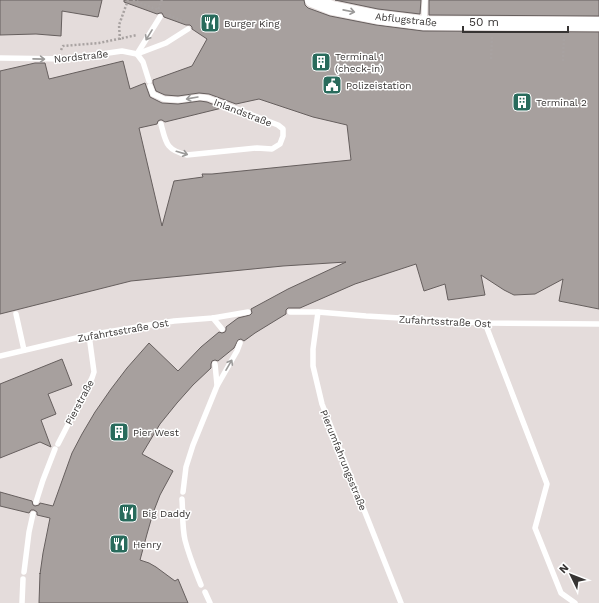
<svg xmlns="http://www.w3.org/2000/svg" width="599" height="603" viewBox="0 0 599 603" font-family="'Work Sans',sans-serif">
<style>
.building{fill:#a7a09e;stroke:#665f5e}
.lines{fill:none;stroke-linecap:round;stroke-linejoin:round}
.path{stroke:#a8a2a1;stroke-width:2.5;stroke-dasharray:2 2;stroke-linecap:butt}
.service{stroke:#fff;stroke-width:5.5}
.tertiary{stroke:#fff;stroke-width:14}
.oneway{stroke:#9b9a99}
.labels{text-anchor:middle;stroke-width:3;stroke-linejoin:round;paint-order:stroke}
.street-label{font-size:10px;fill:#373433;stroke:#fff}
.poi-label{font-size:10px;fill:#373433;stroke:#fff;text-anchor:start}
</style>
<rect width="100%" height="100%" fill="#e4dcdb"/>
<g class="building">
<polygon points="0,0 102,0 98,17 62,11 61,36 36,34 0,35"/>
<polygon points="124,0 304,0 305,5 308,8 330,16 376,25 423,31 599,32 599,309 559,301 563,279 535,294 514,295 504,290 481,275 485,295 448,300 445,284 424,291 416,264 355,284 300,308 288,308 286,310 286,314 255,333 244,341 241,339 238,340 234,348 218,361 215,360 212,361 211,364 211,368 193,385 177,403 160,424 142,454 173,471 160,495 153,513 147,534 140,560 149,563 156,567 175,581 178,579 188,603 39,603 40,573 40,574 43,553 50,518 37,515 37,512 34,510 31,510 29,513 0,506 0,492 32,501 33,505 35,506 39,505 40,503 53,506 72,453 82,434 95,412 111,389 127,368 149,343 178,371 201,347 219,332 222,333 225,332 226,330 226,327 238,318 250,315 252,313 251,309 288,289 346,262 283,266 131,281 0,314 0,71 35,63 45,63 49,79 123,61 130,89 145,83 150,97 162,103 178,104 200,101 207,102 222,108 165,122 162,120 160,120 158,121 157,124 139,128 162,226 174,181 203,177 202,174 212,174 351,160 347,125 313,117 259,99 236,104 209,94 199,93 178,96 165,95 156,91 153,83 153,80 192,66 207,39 192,29 192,27 190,25 186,25 164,17 162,13 160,13 157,14 124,2"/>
<polygon points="335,0 421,0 420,14 378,9"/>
<polygon points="429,0 599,0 599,16 429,15"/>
<polygon points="62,359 72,385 48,394 56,414 41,420 51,447 40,442 0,458 0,384"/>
</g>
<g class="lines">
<g class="path">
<polyline points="133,0 158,10 162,0"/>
<polyline points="169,15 184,22"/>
<polyline points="120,40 119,25 128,0"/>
<polyline points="61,50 63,46 99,43 137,35"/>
<polyline points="491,59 492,37"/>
<polyline points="563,61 564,36"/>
</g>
<g class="service">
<polyline points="424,22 425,0"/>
<polyline points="0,58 67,59 122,51 137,54 166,43 188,29"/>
<polyline points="149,81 143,62 137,54 160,17"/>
<path d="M150,86L153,94L164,99L178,100L200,97L208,98L278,125L283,129V136L280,144L272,149L257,148L187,155C166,150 166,143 161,124"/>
<polyline points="290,312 318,312 366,316 485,323 599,324"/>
<polyline points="318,312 313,349 313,366 322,404 401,603"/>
<polyline points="16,314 24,350"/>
<polyline points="213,318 222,329"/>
<polyline points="485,323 547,484 535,528 561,593 575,603"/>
<polyline points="0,356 89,335 174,321 213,318 248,312"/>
<polyline points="215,364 217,385"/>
<polyline points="58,444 92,378 94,372 89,335"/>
<polyline points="183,492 186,467 193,445 217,386 237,351 240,343"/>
<path d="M182,499C183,513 182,527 185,540C189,556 195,570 201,585"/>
<polyline points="36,502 43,480 55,449"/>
<polyline points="24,572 29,532 33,514"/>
<polyline points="205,592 210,603"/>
<polyline points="22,603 23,579"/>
</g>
<polyline class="tertiary" points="312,0 332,8 377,17 424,23 599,24"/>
</g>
<defs><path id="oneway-shaft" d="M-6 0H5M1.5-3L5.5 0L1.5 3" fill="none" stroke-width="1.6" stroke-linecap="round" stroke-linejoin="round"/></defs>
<g class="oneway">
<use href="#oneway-shaft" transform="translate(349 11) rotate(11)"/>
<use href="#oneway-shaft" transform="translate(149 35) rotate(121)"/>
<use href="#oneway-shaft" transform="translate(39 59) rotate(1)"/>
<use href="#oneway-shaft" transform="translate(192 98) rotate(170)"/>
<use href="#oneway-shaft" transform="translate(182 153) rotate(16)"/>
<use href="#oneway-shaft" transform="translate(229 365) rotate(-60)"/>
</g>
<defs>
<g id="restaurant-square" transform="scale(1)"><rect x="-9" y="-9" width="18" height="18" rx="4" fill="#296b5c" stroke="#fff"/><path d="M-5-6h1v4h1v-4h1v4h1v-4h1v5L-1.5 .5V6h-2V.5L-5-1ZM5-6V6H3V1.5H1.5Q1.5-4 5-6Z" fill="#fff"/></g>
<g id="building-square" transform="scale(1)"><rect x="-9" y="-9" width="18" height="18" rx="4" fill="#296b5c" stroke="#fff"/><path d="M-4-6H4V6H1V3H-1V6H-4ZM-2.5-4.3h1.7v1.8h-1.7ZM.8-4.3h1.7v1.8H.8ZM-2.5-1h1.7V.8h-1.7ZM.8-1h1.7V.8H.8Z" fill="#fff"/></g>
<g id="civic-square" transform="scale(1)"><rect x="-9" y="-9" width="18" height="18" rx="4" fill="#296b5c" stroke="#fff"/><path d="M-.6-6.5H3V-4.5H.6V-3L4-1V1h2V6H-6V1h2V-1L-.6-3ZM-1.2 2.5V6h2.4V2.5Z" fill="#fff"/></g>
</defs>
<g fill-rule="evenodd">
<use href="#restaurant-square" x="210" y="23"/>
<use href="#building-square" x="321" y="62"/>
<use href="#civic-square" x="332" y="85"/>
<use href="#building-square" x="522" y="102"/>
<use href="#building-square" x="119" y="432"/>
<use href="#restaurant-square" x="128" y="513"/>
<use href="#restaurant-square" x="119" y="544"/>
</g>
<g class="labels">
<g class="street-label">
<text transform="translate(406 19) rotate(6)" y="4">Abflugstraße</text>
<text transform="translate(81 56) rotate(-6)" y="4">Nordstraße</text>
<text transform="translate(243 112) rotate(21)" y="4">Inlandstraße</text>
<text transform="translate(445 321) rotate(3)" y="4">Zufahrtsstraße Ost</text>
<text transform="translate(123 330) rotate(-10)" y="4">Zufahrtsstraße Ost</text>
<text transform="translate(79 402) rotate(-62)" y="4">Pierstraße</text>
<text transform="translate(344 460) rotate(68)" y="4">Pierumfahrungsstraße</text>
</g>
<g class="poi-label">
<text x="224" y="27">Burger King</text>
<text x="335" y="60">Terminal 1<tspan x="335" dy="12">(check-in)</tspan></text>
<text x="346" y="89">Polizeistation</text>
<text x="536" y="106">Terminal 2</text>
<text x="133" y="436">Pier West</text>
<text x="142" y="517">Big Daddy</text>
<text x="133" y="548">Henry</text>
</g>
</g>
<g transform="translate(571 575) rotate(313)" stroke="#ffffff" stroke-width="3" paint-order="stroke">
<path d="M0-3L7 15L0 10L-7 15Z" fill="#373433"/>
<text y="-6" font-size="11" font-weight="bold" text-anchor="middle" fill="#373433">N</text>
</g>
<path d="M463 26v6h105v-6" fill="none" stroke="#373433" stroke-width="2"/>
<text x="469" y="26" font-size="12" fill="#373433" stroke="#ffffff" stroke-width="3" paint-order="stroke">50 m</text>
</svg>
